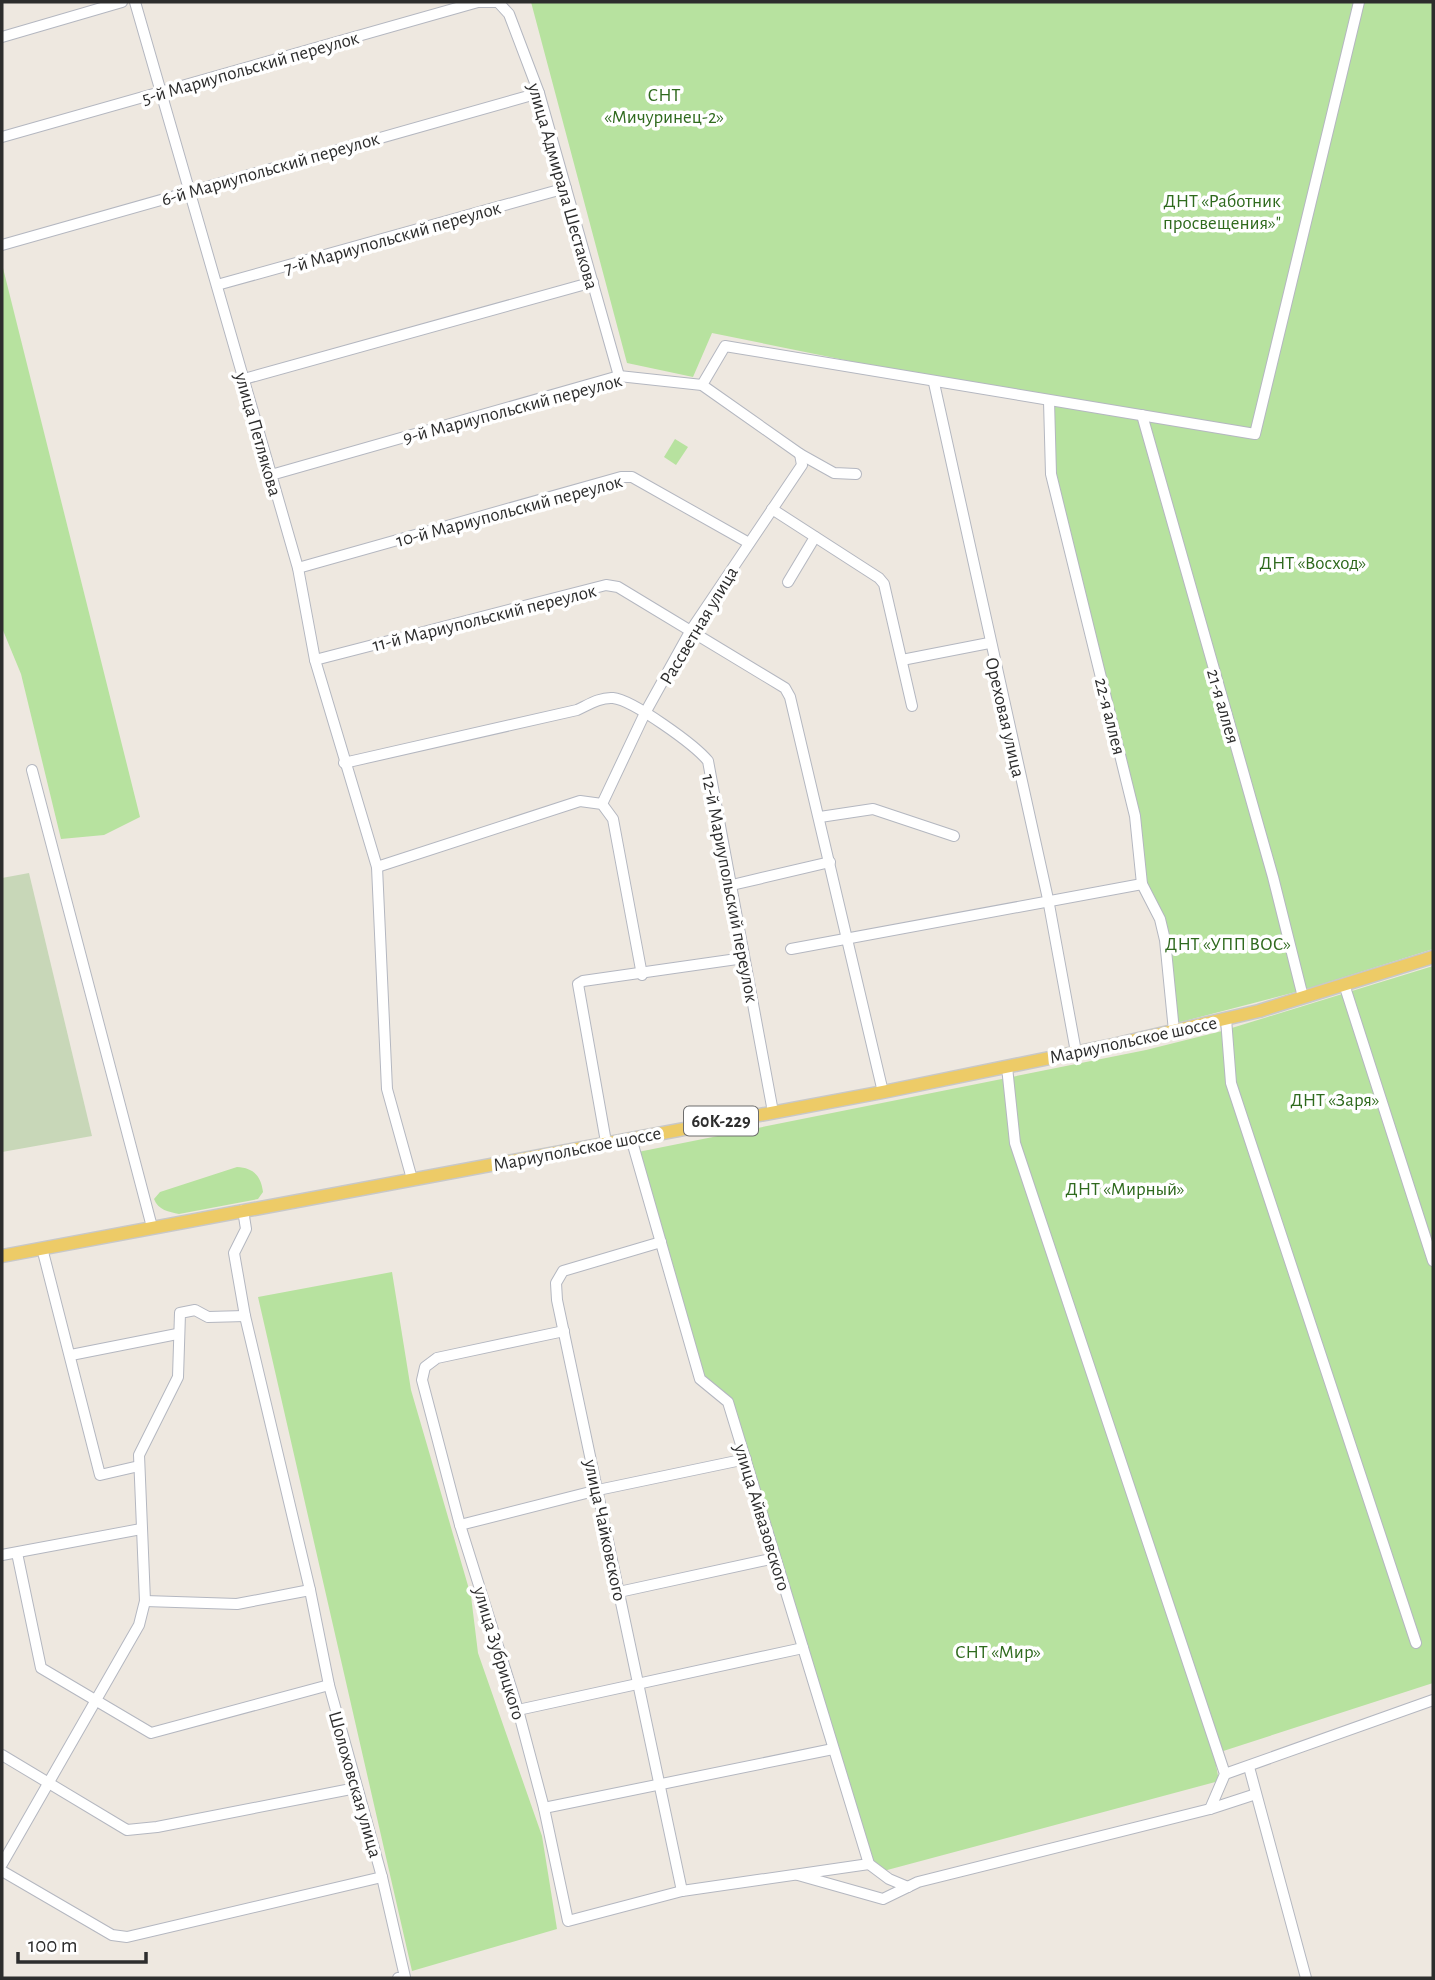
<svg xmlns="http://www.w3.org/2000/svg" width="1435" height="1980" viewBox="0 0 1435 1980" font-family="'Alegreya Sans',sans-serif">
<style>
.green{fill:#b7e29f}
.cemetery{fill:#c8d7b8}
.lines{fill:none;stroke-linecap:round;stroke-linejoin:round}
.minor-casing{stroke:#b4b7c0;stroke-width:12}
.major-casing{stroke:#c8c8c8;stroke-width:15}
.minor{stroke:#fff;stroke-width:10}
.major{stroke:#edcb67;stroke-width:12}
.labels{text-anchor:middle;stroke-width:7;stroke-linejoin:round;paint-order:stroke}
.shield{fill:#fff;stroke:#6c6c6c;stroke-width:2}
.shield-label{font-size:18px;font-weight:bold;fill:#2d2d2d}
.street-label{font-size:19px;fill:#2d2d2d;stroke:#fff}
.park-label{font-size:19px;fill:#2f6a1e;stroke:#fff}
</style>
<rect width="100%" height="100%" fill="#eee8e0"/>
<g class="green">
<polygon points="531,2 1433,2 1433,949 1307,989 1173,1024 1165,940 1147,883 1135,816 1051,474 1046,397 938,379 712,333 693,377 627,363"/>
<polygon points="2,264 140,817 104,835 61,839 21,674 2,628"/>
<polygon points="675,439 688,447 676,465 664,457"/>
<polygon points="1433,966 1433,1683 1214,1754 1219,1781 876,1873 729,1401 701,1379 638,1152 1146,1050 1222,1031"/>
<path d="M237,1167C254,1168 261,1176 263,1192L258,1199L179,1214C169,1212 158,1210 154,1199L160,1192Z"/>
<polygon points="392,1272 411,1390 471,1596 478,1653 542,1836 557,1929 412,1971 258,1297"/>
</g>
<polygon class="cemetery" points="29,873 92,1136 2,1152 2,878"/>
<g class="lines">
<g class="minor-casing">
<g id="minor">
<polyline points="135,2 298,568 315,660 377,867 387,1089 412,1179"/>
<polyline points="498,2 509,14 539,93 619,376"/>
<polyline points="2,37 122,2"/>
<polyline points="2,137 478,2 498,2"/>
<polyline points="2,245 539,93"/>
<polyline points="217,285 566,188"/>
<polyline points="244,379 593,282"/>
<polyline points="934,383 1048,899 1076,1052"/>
<polyline points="702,385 725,346 1255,434 1359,2"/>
<polyline points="1049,401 1051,474 1135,816 1142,884 1160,919 1165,940 1174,1031"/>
<polyline points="1142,415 1273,877 1303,997"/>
<polyline points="271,475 619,376 702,385 800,454 834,473 856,474"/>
<polyline points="772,509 879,578 884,584 912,706"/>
<polyline points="298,568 621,477 632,477 749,543"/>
<polyline points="788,582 815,537"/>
<polyline points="315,660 606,585 618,587 785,688 790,697 883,1092"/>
<polyline points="902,660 989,643"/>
<path d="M344,763L577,710C588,705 600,697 613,698C633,700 695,745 708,761L773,1112"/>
<polyline points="32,770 152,1227"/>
<polyline points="602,804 645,713 691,630 802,465 800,454"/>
<polyline points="820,817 873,809 954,836"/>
<polyline points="377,867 580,801 602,804 613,819 642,975"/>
<polyline points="732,885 830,862"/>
<polyline points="791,949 1142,884"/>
<polyline points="1344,984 1433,1261"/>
<polyline points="1226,1019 1231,1083 1416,1643"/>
<polyline points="1007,1067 1015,1143 1225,1774 1210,1809"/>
<polyline points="631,1138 700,1379 728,1402 869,1864 889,1879 908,1887"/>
<polyline points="606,1142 578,984 583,981 744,958"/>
<polyline points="243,1210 246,1229 234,1253 245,1316 310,1590 329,1685 382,1877 405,1977 398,1978"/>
<polyline points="661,1242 563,1271 556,1283 557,1300 682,1891"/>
<polyline points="42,1248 100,1475 139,1466"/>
<polyline points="564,1331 437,1358 425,1367 422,1380 460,1525 518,1710 544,1808 568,1921 682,1891 869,1864"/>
<polyline points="71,1355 177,1334"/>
<polyline points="460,1525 598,1490 746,1459"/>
<polyline points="17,1553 41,1668 151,1733 329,1685"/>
<polyline points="2,1555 141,1529"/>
<polyline points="619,1592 775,1558"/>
<polyline points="145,1601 237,1604 310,1590"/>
<polyline points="518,1710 803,1648"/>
<polyline points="2,1755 127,1830 157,1827 356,1788"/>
<polyline points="1249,1767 1306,1978"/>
<polyline points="1225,1774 1433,1700"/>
<polyline points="544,1808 833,1749"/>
<polyline points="2,1864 139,1625 145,1601 139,1455 178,1377 180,1313 195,1310 208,1317 245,1316"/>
<polyline points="2,1871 112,1935 127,1937 382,1877"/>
<polyline points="798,1875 883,1899 918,1882 1210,1809 1256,1794"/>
</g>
</g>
<g class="major-casing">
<polyline id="major" points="2,1256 883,1092 1113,1045 1259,1011 1433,957"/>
</g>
<use href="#minor" class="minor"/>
<use href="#major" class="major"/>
</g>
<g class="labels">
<rect class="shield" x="684" y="1106.5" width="74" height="29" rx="5"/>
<g class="shield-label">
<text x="721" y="1127">60К-229</text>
</g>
<g class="street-label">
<text transform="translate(250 67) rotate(-16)" y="7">5-й Мариупольский переулок</text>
<text transform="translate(270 168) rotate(-16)" y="7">6-й Мариупольский переулок</text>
<text transform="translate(564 186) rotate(74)" y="7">улица Адмирала Шестакова</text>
<text transform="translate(392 237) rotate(-16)" y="7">7-й Мариупольский переулок</text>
<text transform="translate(512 408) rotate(-15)" y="7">9-й Мариупольский переулок</text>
<text transform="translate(259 434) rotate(74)" y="7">улица Петлякова</text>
<text transform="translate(509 510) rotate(-15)" y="7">10-й Мариупольский переулок</text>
<text transform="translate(484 617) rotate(-14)" y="7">11-й Мариупольский переулок</text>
<text transform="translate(698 625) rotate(-59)" y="7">Рассветная улица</text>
<text transform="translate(1224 706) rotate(74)" y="7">21-я аллея</text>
<text transform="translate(1111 716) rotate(76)" y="7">22-я аллея</text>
<text transform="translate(1006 717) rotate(77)" y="7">Ореховая улица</text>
<text transform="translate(731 888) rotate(79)" y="7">12-й Мариупольский переулок</text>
<text transform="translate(1133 1039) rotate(-12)" y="7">Мариупольское шоссе</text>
<text transform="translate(577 1148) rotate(-11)" y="7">Мариупольское шоссе</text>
<text transform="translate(763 1517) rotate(73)" y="7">улица Айвазовского</text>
<text transform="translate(606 1530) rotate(78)" y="7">улица Чайковского</text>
<text transform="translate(500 1653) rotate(73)" y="7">улица Зубрицкого</text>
<text transform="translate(356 1784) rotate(74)" y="7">Шолоховская улица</text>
</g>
<g class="park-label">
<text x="664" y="101">СНТ<tspan x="664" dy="22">«Мичуринец-2»</tspan></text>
<text x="1222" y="207">ДНТ «Работник<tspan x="1222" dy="22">просвещения»"</tspan></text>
<text x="1313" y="569">ДНТ «Восход»</text>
<text x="1228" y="950">ДНТ «УПП ВОС»</text>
<text x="1335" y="1106">ДНТ «Заря»</text>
<text x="1125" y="1195">ДНТ «Мирный»</text>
<text x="998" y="1658">СНТ «Мир»</text>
</g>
</g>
<rect width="1435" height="1980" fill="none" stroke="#2d2d2d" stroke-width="7"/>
<path d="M18 1952v10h128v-10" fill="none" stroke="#2d2d2d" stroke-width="3.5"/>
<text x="28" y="1952" font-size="21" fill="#2d2d2d" stroke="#ffffff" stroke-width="5" paint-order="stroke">100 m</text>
</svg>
